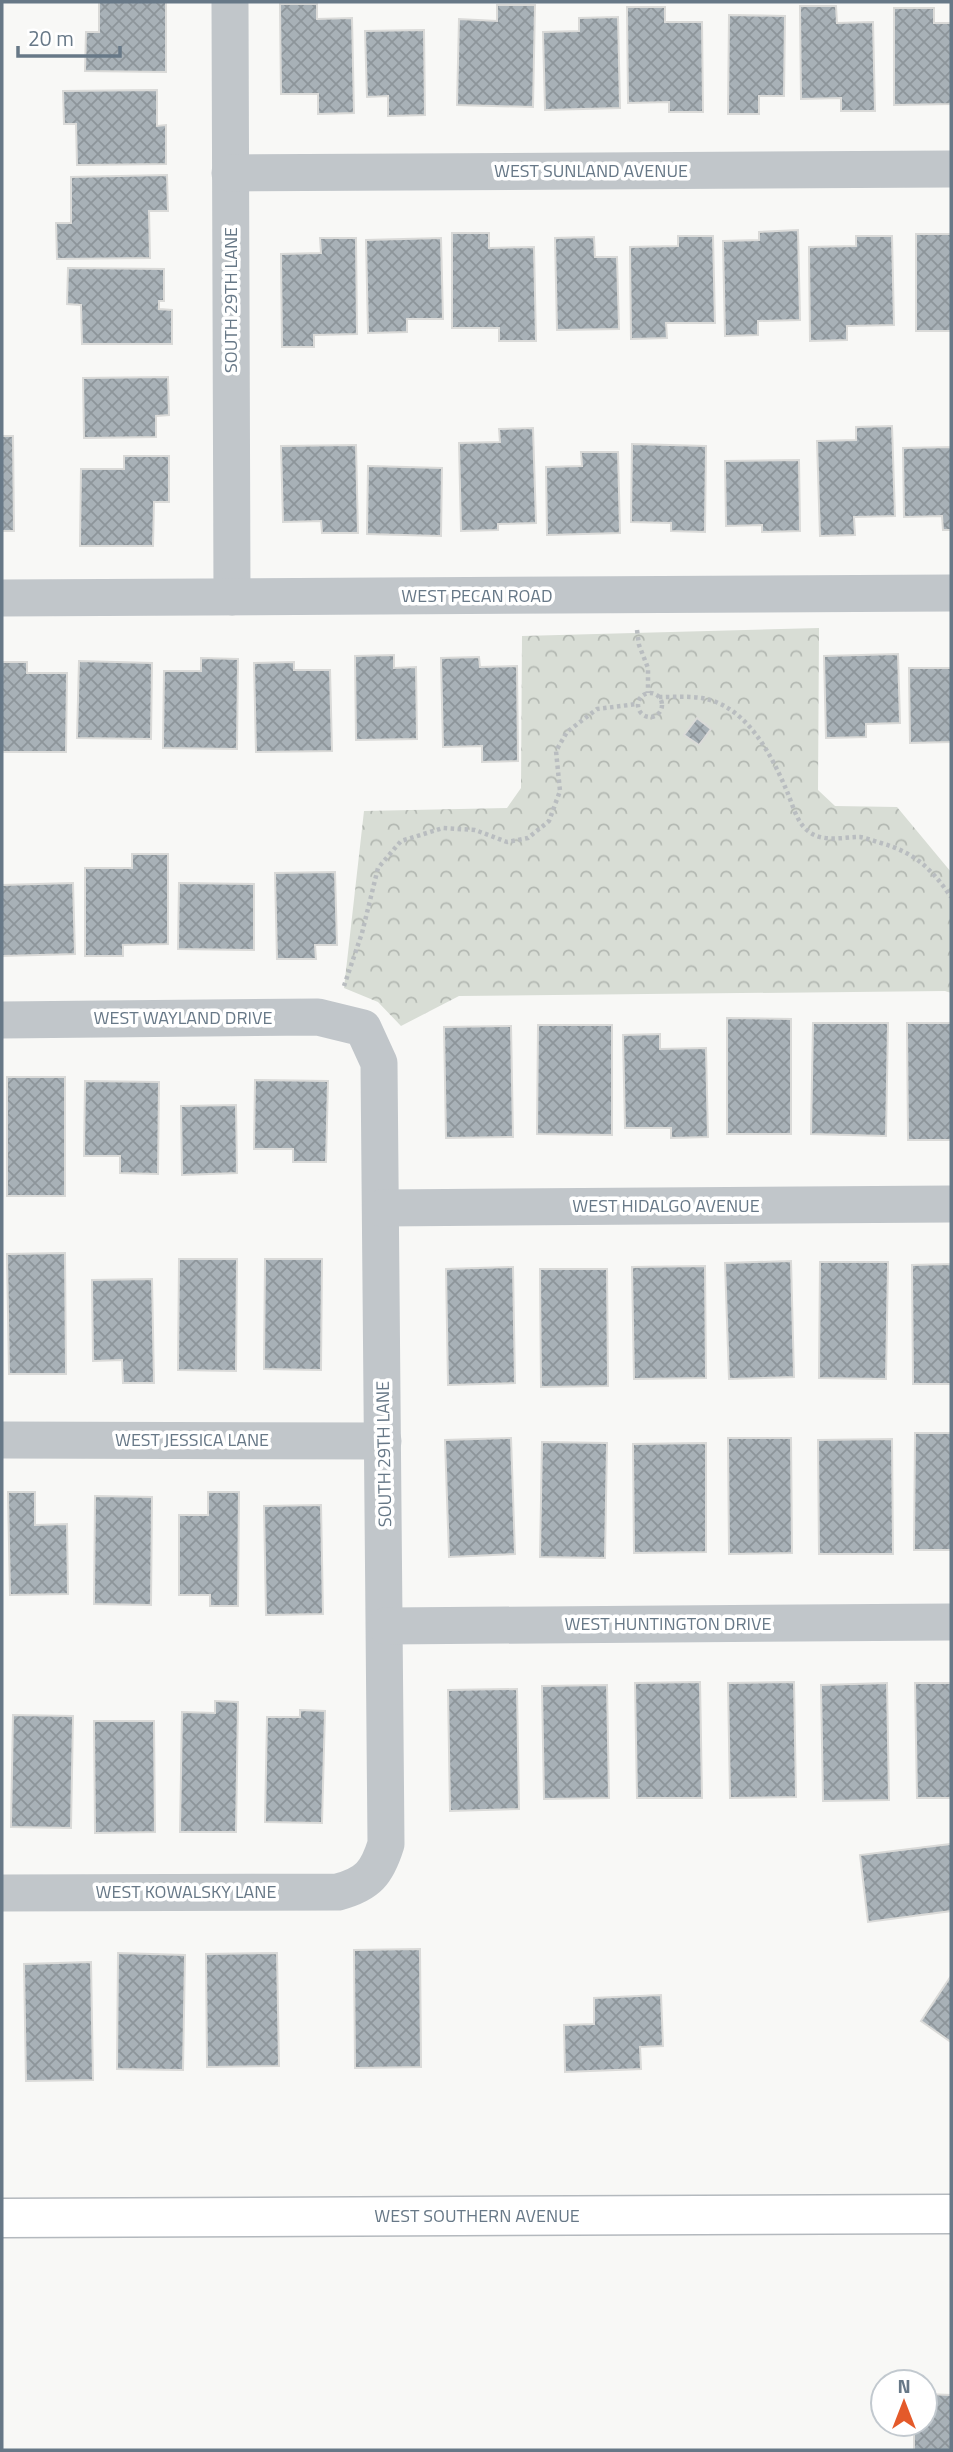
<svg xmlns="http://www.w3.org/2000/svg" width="953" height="2452" viewBox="0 0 953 2452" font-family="'Titillium Web',sans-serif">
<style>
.forest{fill:url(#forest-crowns)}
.building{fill:url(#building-cross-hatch);stroke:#dadad8;stroke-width:2}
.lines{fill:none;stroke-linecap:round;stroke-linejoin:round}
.secondary-casing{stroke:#b4b9be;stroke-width:41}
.path{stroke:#b9bdc0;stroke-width:4.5;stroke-dasharray:3.5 3.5;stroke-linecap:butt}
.minor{stroke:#c1c6ca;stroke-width:37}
.secondary{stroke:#fff;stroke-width:38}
.labels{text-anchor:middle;stroke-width:7;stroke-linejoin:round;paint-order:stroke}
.street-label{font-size:18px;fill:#677887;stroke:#fff}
</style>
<defs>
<pattern id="forest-crowns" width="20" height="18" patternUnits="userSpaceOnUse" patternTransform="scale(1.75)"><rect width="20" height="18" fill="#d8ddd5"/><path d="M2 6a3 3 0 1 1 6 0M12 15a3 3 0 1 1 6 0" fill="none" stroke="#b3b8b2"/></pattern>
<pattern id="building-cross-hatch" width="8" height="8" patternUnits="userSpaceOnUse" patternTransform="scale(1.75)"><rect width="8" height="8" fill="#a8b1b7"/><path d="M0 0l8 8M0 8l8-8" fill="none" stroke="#8d959a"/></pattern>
</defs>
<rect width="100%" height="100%" fill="#f8f8f6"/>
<polygon class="forest" points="819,628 818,790 835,806 897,807 951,872 951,993 945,991 459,996 401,1026 378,1002 344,988 364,811 507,808 521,788 522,636"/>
<g class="building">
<polygon points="99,2 166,2 166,72 85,71 86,32 99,32"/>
<polygon points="280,4 317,4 317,19 352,18 354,113 318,114 318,94 281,94"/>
<polygon points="497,5 535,5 533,107 457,105 459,19 497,21"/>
<polygon points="800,6 836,6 837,23 873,22 875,111 841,111 841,98 801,99"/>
<polygon points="627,7 665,7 665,22 702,22 703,112 669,112 669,102 628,103"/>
<polygon points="894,8 934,8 934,23 951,23 951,104 894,105"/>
<polygon points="729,15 785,16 784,96 759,96 759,114 728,114"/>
<polygon points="618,17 620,108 545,110 543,32 579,31 579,18"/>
<polygon points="424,30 425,115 388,116 388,96 367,97 365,31"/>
<polygon points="157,90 157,126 166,125 166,164 77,165 76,124 64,124 63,91"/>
<polygon points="167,175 168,211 149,211 150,258 57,259 56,223 71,223 71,177"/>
<polygon points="798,230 800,320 758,321 758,335 725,336 723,241 759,240 759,232"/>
<polygon points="452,233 489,233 489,248 534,247 536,341 499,341 499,328 452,328"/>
<rect x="916" y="234" width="35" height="97"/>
<polygon points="678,236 713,236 715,323 666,323 667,338 631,339 630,247 678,246"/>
<polygon points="856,236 892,236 894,325 847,326 847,340 810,341 809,247 856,246"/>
<polygon points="594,237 595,257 617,257 619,329 557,330 555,238"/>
<polygon points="320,238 356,238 357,334 314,335 314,347 282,347 281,254 321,253"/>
<polygon points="441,238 443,319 407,319 407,332 368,333 366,240"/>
<polygon points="68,268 164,269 164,301 159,301 159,309 172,310 172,344 82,344 81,305 67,304"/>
<polygon points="168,377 169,415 156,416 156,437 84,438 83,378"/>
<polygon points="892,426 895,516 854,517 855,535 820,536 817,441 856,440 856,427"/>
<polygon points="533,428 536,523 498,524 498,530 461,531 459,443 500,442 499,429"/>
<polygon points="2,436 13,436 14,531 2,531"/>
<polygon points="632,444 706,446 705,532 671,531 671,523 631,522"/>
<polygon points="356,445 358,533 322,533 321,521 283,522 281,446"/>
<polygon points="951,447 951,530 943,530 942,516 904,517 903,448"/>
<polygon points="581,452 618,452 620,533 547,535 546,467 582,466"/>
<polygon points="124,456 169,456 169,502 154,502 153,546 80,546 81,469 124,469"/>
<polygon points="799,460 800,531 762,532 762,525 726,526 725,461"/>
<polygon points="368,466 442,468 441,536 367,534"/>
<polygon points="898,654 900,723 866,724 866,737 826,738 824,656"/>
<polygon points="394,655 394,668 416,667 417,739 356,740 355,656"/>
<polygon points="479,657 480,667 517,666 518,761 482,762 482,746 443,747 441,658"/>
<polygon points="201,658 238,659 237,749 163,748 164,671 201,671"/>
<polygon points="79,661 152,663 151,739 77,738"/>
<polygon points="2,662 27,662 27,673 67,673 66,752 2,752"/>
<polygon points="294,662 294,670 330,670 332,751 256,752 254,663"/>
<polygon points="909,668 951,668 951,742 910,743"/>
<polygon points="697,718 711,729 699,745 684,735"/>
<polygon points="132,854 168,854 168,944 123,945 123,956 85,956 85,868 132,868"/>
<polygon points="335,872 337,945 315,945 316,959 277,959 275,873"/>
<polygon points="73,883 75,954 2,956 2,885"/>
<polygon points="179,883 254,884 254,950 178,949"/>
<polygon points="727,1018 791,1019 791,1134 727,1134"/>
<polygon points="813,1023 888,1023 886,1136 811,1134"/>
<polygon points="907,1023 951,1023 951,1140 908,1140"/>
<polygon points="538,1025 612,1025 612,1135 537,1134"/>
<polygon points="511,1026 513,1137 446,1138 444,1027"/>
<polygon points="660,1034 660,1049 706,1048 708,1137 671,1138 671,1128 625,1128 623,1035"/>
<rect x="7" y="1077" width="58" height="119"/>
<polygon points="255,1080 328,1081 326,1162 293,1162 293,1149 254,1149"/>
<polygon points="85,1081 159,1082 158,1174 120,1173 120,1156 84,1156"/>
<polygon points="236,1105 237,1173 182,1175 181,1106"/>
<polygon points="65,1253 66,1374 9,1374 7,1254"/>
<polygon points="179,1259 237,1259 236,1371 178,1370"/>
<polygon points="265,1259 322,1259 321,1370 264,1369"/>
<polygon points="791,1261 794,1377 729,1379 725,1263"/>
<polygon points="820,1262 888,1262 886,1379 819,1378"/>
<polygon points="951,1264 951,1384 913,1384 912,1265"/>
<polygon points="705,1266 706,1378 634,1379 632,1267"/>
<polygon points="513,1267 515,1383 448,1385 446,1269"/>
<polygon points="540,1269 607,1269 608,1386 541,1387"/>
<polygon points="152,1279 154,1383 123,1383 122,1360 93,1361 92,1280"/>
<polygon points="915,1433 951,1433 951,1550 914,1550"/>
<polygon points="511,1438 515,1554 449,1557 445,1440"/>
<polygon points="728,1438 791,1438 792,1553 729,1554"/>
<polygon points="892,1439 893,1554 819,1554 818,1440"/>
<polygon points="542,1442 607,1443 605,1558 540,1557"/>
<polygon points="706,1443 706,1552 634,1553 633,1444"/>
<polygon points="8,1492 35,1492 35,1525 67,1524 68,1594 10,1595"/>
<polygon points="208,1492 239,1492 238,1606 210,1606 210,1595 179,1595 179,1515 208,1515"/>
<polygon points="95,1496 152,1497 151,1605 94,1604"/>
<polygon points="321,1505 323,1614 266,1615 264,1506"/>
<polygon points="700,1682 702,1798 637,1798 635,1683"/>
<polygon points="794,1682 796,1797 730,1798 728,1683"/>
<polygon points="887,1683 889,1800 823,1801 821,1685"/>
<polygon points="915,1683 951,1683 951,1798 917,1798"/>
<polygon points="607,1685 609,1798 544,1799 542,1686"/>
<polygon points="517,1689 519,1809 450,1811 448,1690"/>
<polygon points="215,1701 238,1702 236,1832 180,1832 182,1712 215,1713"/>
<polygon points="300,1710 325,1711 322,1823 265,1822 267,1717 300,1717"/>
<polygon points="13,1715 73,1716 71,1828 11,1827"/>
<polygon points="94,1721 154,1721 155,1832 95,1833"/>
<polygon points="951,1844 951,1911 868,1922 860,1855"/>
<polygon points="420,1949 421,2067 355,2068 354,1950"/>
<polygon points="118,1953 185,1955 183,2070 117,2069"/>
<polygon points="277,1953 279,2066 207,2067 206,1954"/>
<polygon points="91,1962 93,2080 26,2081 24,1964"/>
<polygon points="951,1976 951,2042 921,2021"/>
<polygon points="661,1995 663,2046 640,2047 641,2069 565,2072 564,2025 594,2024 594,1998"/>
<polygon points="925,2394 951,2395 951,2450 914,2450 914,2424 925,2424"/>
</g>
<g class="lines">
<g class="secondary-casing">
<polyline id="secondary" points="2,2218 951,2214"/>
</g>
<g class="path">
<polyline points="637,630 639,645 648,668 648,693"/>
<circle cx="650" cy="705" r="12"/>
<path d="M659,697C673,697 689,696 702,698C746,706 770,752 786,789C792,802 796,822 808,831C823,843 843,837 860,837C867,838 874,841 881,843C915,853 931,868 951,897"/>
<polyline points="344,986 362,933 378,868 401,841 443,828 475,830 507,842 528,838 549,821 560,791 556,751 567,732 597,709 637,704"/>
</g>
<g class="minor">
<polyline points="230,2 232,597"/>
<polyline points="230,173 951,169"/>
<polyline points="2,598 951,593"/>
<path d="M2,1020L318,1017L363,1028L379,1063L386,1844C377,1873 368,1884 338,1892L2,1893"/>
<polyline points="382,1208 951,1204"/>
<polyline points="2,1440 383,1441"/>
<polyline points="386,1626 951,1622"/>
</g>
<use href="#secondary" class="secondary"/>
</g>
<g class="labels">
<g class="street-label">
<text x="591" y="177">WEST SUNLAND AVENUE</text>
<text transform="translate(231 300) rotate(-90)" y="6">SOUTH 29TH LANE</text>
<text x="477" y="602">WEST PECAN ROAD</text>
<text x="183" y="1024">WEST WAYLAND DRIVE</text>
<text x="666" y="1212">WEST HIDALGO AVENUE</text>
<text x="192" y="1446">WEST JESSICA LANE</text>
<text transform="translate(384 1454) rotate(-91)" y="6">SOUTH 29TH LANE</text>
<text x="668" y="1630">WEST HUNTINGTON DRIVE</text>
<text x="186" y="1898">WEST KOWALSKY LANE</text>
<text x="477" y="2222">WEST SOUTHERN AVENUE</text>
</g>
</g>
<rect width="953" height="2452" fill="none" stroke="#677887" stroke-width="7"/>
<g transform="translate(904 2403)"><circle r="33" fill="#ffffff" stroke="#c2c9cf" stroke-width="2"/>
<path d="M0-5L12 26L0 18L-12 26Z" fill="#e45a2a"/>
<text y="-10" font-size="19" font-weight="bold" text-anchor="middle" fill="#677887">N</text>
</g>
<path d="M18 46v10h102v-10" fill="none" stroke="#677887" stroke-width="3.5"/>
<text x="28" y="46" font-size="21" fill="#677887" stroke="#ffffff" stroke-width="5" paint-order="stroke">20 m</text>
</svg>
